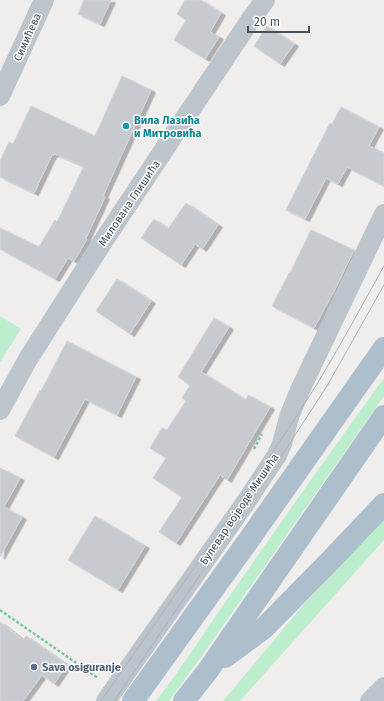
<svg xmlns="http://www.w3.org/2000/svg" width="384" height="701" viewBox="0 0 384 701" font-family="'Fira Sans',sans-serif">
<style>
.green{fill:#bcedcc}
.building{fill:#c7cbd0;stroke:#d1d4d9;filter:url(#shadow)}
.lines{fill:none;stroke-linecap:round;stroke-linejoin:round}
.path{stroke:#75ca9c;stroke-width:2.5;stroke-dasharray:3 2;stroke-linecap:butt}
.minor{stroke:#bcc5cc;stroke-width:20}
.primary{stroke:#adbecc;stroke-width:22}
.tram{stroke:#afb3b8;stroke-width:1}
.culture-dot{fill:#0f9aa8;stroke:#fff;stroke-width:1.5}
.service-dot{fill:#5c6f8a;stroke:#fff;stroke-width:1.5}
.labels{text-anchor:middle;stroke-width:3;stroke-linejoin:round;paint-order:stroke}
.street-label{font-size:11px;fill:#46525a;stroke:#fff}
.culture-label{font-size:11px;font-weight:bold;fill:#0d838f;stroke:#fff;text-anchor:start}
.service-label{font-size:11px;font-weight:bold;fill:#4e5e75;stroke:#fff;text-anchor:start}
</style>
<defs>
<filter id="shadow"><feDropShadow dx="4.5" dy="2.5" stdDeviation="0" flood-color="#0004"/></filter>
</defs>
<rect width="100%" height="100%" fill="#f0eded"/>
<g class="green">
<polygon points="0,316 21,329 0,362"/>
<path d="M384,378V396L201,657L169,701H156C180,670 202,636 224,604C277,528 330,452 384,378Z"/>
<polygon points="384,519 384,540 240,701 223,701 305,603"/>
</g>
<g class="building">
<polygon points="84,0 111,0 100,24 78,14"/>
<polygon points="185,0 201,0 221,13 210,32 219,37 205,59 174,40 186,20 177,14"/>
<polygon points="267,26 294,44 280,64 254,46"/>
<polygon points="122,76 151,90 103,196 105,197 86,238 87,239 74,261 68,258 55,279 0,249 0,228 39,247 55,220 57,222 84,166 55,154 54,155 52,155 34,193 0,177 0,161 9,142 13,144 31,106 95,136"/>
<polygon points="341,107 379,127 369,146 384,153 384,186 347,167 338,184 326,178 305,219 286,210 330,123 332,124"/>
<polygon points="186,203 218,225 202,249 195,244 181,265 141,238 154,219 168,229"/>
<polygon points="311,230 354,250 335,289 314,328 272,306 289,273 290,273"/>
<polygon points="117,279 151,301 130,334 96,311"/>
<polygon points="214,318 229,327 201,372 246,400 248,395 270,407 227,480 220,475 176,543 159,532 182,497 153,478 166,458 150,448 162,428 167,430 186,401 182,398 190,385 178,377"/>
<polygon points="67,341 136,377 117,415 85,399 54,457 15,436 40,390 41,391"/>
<polygon points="0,468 20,478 4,507 22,517 0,557"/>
<polygon points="95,516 145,546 118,590 68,560"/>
<polygon points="0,622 23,640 26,636 67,665 54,684 42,675 23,701 0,701"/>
</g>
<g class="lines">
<g class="path">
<polyline points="254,449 262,434"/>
<polyline points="0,610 98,678"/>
</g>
<g class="minor">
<polyline points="0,96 44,0"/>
<polyline points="0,410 28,359 102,243 249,22 265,0"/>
<polyline points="106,701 248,499 277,455 282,444 289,417 300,390 384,214"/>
<polyline points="370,701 384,687"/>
</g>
<g class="primary">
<polyline points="225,657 263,629 329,562 384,504"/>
<polyline points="133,701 248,541 384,348"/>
<polyline points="184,701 209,669 231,637 384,416"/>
</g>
<g class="tram">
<path d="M101,701C174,596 249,492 317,384C341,345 362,305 384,266"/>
<polyline points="114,701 288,446 327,386 384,285"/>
</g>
</g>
<circle class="culture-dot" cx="126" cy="126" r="4"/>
<circle class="service-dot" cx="34" cy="667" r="4"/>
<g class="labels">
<g class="street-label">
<text transform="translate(27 37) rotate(-66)" y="4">Симићева</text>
<text transform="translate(129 203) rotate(-56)" y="4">Милована Глишића</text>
<text transform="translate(239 509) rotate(-56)" y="4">Булевар војводе Мишића</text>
</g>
<g class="culture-label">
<text x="134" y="124">Вила Лазића<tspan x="134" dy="13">и Митровића</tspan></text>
</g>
<g class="service-label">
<text x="42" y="671">Sava osiguranje</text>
</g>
</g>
<path d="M248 26v6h61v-6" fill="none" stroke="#46525a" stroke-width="2"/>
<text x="254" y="26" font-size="12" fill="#46525a" stroke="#ffffff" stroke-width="3" paint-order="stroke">20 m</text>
</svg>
